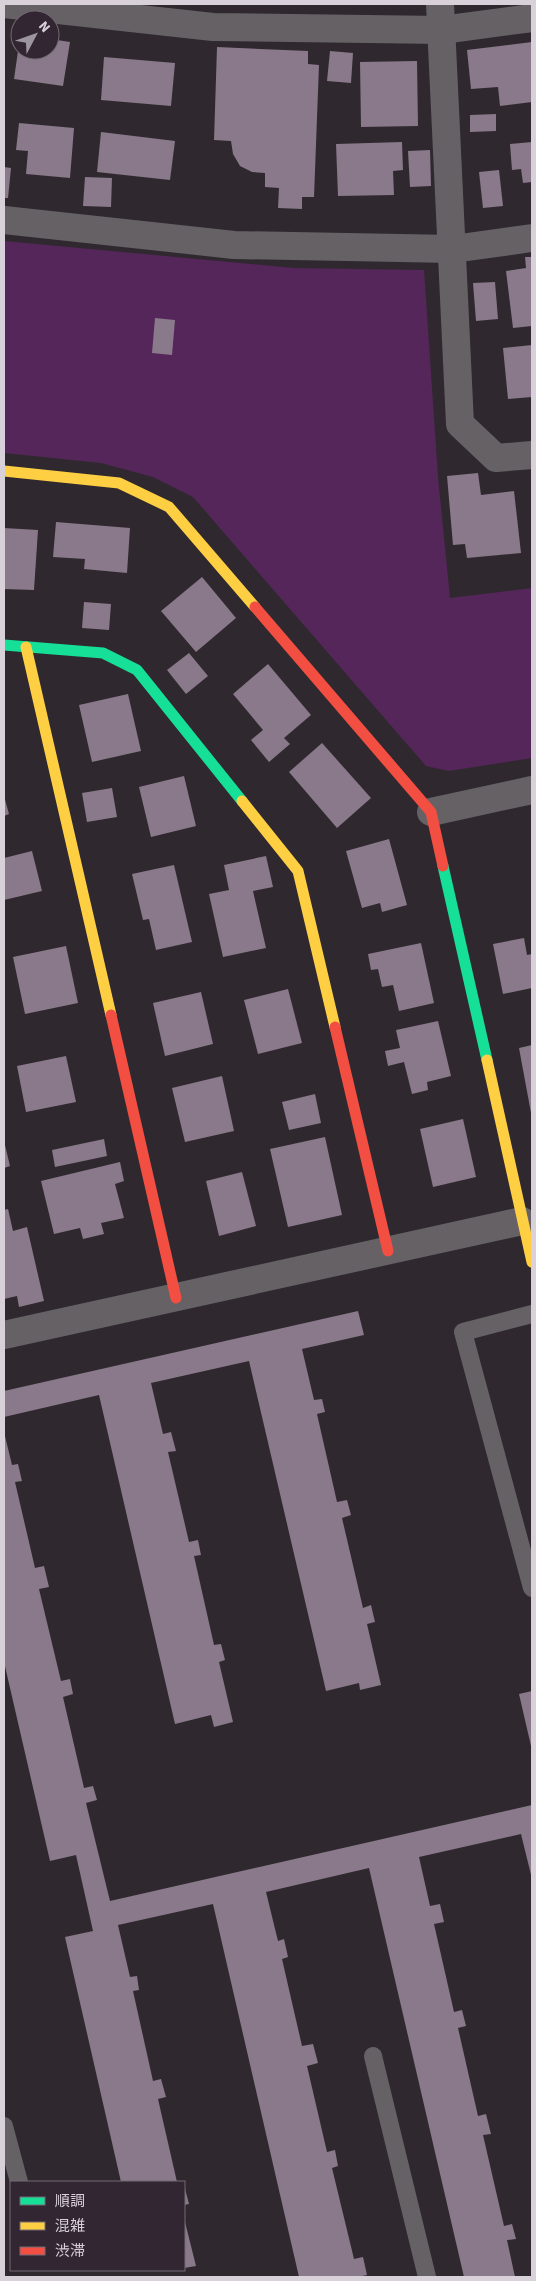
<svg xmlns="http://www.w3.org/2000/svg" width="536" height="2281" viewBox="0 0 536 2281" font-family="'Source Sans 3','Noto Sans JP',sans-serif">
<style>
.green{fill:#55265a}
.building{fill:#89798a}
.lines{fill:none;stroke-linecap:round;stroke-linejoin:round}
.lane{stroke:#656165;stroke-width:18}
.street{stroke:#656165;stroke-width:28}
.fast{stroke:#16e098;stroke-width:11}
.slow{stroke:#ffcf43;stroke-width:11}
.jam{stroke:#f24e42;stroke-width:11}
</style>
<rect width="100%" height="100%" fill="#2f292f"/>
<polygon class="green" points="4,241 294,268 424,270 438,477 450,598 532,588 532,758 449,771 426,766 193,497 153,477 101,463 4,453"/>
<g class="building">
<polygon points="50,39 70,42 63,86 14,79 19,44 20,50 50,50"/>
<polygon points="532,42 532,102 500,106 498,87 471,89 467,50"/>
<polygon points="217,47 308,51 308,64 319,65 314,197 302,197 302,209 278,208 279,188 265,187 265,173 252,172 240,166 233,154 231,141 214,140"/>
<polygon points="330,51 353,53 351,83 327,81"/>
<polygon points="104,57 175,63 171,106 101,100"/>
<polygon points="417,61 418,126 361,127 360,62"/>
<polygon points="496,114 496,131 470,132 470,115"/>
<polygon points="19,123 74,128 70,178 26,174 28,151 16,150"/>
<polygon points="101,132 175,141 170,180 97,172"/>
<polygon points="402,142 403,170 393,171 394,195 338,196 336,144"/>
<polygon points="532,142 532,182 523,183 521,169 512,170 510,144"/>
<polygon points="430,150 431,186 410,187 408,151"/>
<polygon points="4,167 11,168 8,198 4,198"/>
<polygon points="499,170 503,206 483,208 479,172"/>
<polygon points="85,177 112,178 111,207 83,206"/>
<polygon points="525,257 532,257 532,326 513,328 506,271 526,268"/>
<polygon points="495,282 498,319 476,321 473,283"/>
<polygon points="155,318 175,320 172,355 152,353"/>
<polygon points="532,345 532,397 508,399 503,348"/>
<polygon points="478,473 481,495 514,491 521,553 467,558 465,544 453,545 447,476"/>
<polygon points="56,522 130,528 127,573 84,569 85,559 53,557"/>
<polygon points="4,528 38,530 34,590 4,589"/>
<polygon points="202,577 236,618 196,652 161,611"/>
<polygon points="84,602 111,604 109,630 82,628"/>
<polygon points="189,653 208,676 186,694 167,670"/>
<polygon points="268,664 311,715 284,738 290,744 269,762 251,740 263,730 233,694"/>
<polygon points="128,694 141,751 92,762 79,705"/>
<polygon points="322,743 371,798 337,828 289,772"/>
<polygon points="184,776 196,826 151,837 139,787"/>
<polygon points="112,788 117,817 87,822 82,793"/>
<polygon points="4,796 9,814 4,816"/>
<polygon points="389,839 407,905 382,912 380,903 362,908 346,851"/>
<polygon points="32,851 42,891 4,900 4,858"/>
<polygon points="266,856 273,887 253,891 266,948 223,957 209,894 229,890 224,865"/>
<polygon points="174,865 192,942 156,950 149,919 143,920 132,874"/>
<polygon points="524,938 527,955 532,954 532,988 503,994 493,944"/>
<polygon points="421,943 434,1003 399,1011 393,985 382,987 378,969 371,970 368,954"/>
<polygon points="66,946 78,1003 25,1014 13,957"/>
<polygon points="288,989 302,1043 258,1054 244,1000"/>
<polygon points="201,992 213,1044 165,1056 153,1003"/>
<polygon points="438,1021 451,1076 427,1082 428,1090 412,1094 404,1062 388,1066 385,1051 400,1048 396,1030"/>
<polygon points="532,1045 532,1113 531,1113 519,1048"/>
<polygon points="66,1056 76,1102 26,1112 17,1066"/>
<polygon points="222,1076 234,1131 185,1142 172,1088"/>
<polygon points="315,1094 321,1123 289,1130 282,1102"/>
<polygon points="463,1119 476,1177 433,1187 420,1129"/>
<polygon points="325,1137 342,1215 288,1227 270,1149"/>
<polygon points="104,1139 107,1156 55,1167 52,1150"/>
<polygon points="4,1141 10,1166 4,1168"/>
<polygon points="120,1162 124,1181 115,1184 124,1218 101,1223 104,1234 83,1239 80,1228 54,1234 41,1181"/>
<polygon points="242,1172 256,1226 219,1236 206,1181"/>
<polygon points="8,1209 13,1231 27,1227 44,1301 19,1307 17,1296 4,1299 4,1210"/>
<polygon points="358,1311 364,1335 302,1349 314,1400 322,1399 325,1412 317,1414 337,1502 347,1500 351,1515 342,1518 363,1608 371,1605 375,1622 367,1624 381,1685 360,1690 359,1683 326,1691 249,1361 151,1383 163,1434 171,1432 176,1451 168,1452 189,1542 198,1540 201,1555 194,1556 214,1645 221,1644 225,1660 219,1662 233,1722 214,1727 211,1715 175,1724 99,1395 4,1417 4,1391"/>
<polygon points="4,1432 12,1465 18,1464 22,1481 15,1482 35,1568 44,1566 49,1587 39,1589 61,1681 70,1679 73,1694 63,1697 84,1788 93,1786 97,1800 86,1803 110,1901 532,1805 532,1879 521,1834 419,1857 430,1906 440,1904 444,1922 434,1924 454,2012 462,2010 466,2026 458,2028 478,2116 486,2114 491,2134 483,2135 504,2226 512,2224 516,2239 507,2240 515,2277 464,2277 369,1868 266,1892 278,1941 284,1939 288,1957 282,1959 302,2046 313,2044 318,2063 307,2066 327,2152 335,2150 338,2166 332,2168 354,2259 363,2257 367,2275 357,2277 299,2277 213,1904 118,1925 130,1977 137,1976 139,1990 133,1991 153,2081 161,2079 166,2097 158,2099 177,2182 121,2182 65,1937 93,1931 76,1855 50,1861 4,1662"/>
<polygon points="532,1691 532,1746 531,1746 519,1694"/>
<polygon points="184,2185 189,2204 184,2205"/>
<polygon points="184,2218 196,2266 184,2268"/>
</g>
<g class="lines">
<g class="lane">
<polyline points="532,1314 463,1332 532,1588"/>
<polyline points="373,2056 427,2277"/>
<polyline points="4,2126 19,2182"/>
</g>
<g class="street">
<polyline points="4,4 213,27 442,30 532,18"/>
<polyline points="440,4 460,424 496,458 532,455"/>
<polyline points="4,220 234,245 453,249 532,238"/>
<polyline points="431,812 532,790"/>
<polyline points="4,1335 522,1221"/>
</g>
<g class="fast">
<polyline points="4,645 103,653 137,670 242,801"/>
<polyline points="443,866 487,1060"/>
</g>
<g class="slow">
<polyline points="4,471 119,483 169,507 255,607"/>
<polyline points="26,647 111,1015"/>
<polyline points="242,801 298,871 335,1027"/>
<polyline points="487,1060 532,1262"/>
</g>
<g class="jam">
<polyline points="255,607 431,812 443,866"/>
<polyline points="111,1015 176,1298"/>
<polyline points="335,1027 388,1251"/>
</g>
</g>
<rect width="536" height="2281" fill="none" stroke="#d9d1d9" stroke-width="10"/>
<rect x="10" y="2181" width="175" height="90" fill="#312632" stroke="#746a75"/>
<rect x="20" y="2197" width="25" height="8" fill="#16e098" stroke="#746a75"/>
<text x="55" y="2206" font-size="15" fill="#d9d1d9">順調</text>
<rect x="20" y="2222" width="25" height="8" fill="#ffcf43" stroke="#746a75"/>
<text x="55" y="2231" font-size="15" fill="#d9d1d9">混雑</text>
<rect x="20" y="2247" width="25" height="8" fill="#f24e42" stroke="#746a75"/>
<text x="55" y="2256" font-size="15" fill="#d9d1d9">渋滞</text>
<g transform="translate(35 35) rotate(49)"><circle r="24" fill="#312632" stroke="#746a75"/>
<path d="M0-4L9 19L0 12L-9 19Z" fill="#9e969e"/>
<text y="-8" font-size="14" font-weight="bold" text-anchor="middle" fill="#d9d1d9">N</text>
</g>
</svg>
